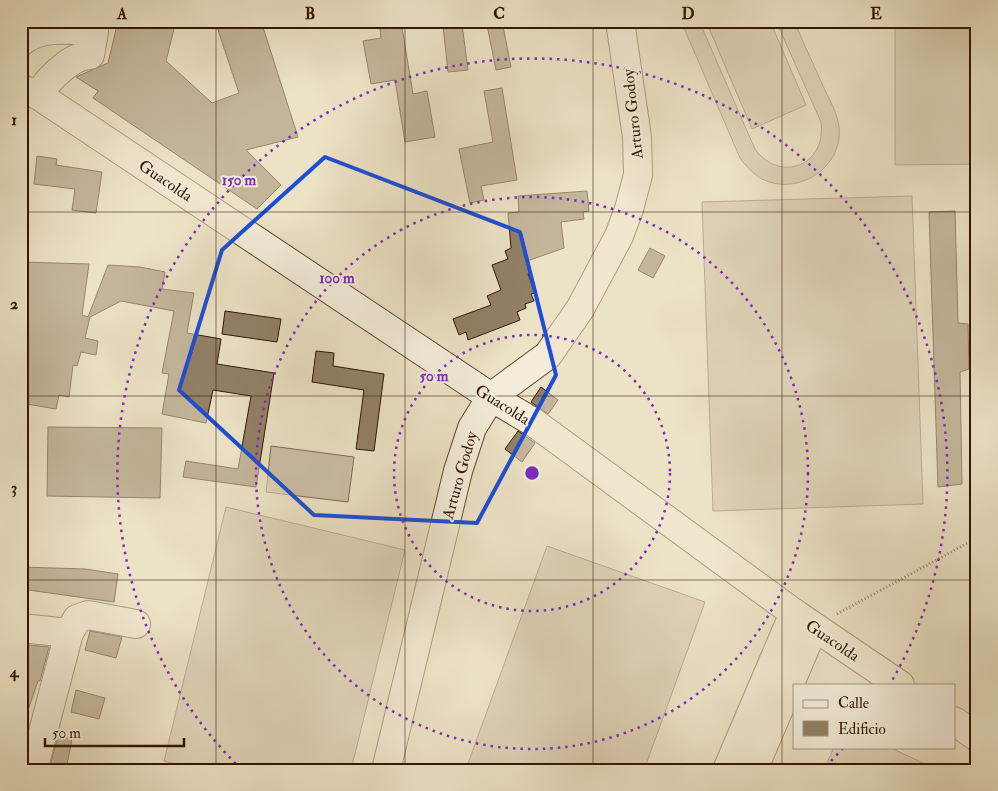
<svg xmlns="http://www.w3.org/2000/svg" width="998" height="791" viewBox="0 0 998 791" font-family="'IM FELL Double Pica',serif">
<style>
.grass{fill:#ccbfa4;stroke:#7e6b52}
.building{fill:#928166;stroke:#311700}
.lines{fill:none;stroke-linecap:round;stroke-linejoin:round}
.minor-casing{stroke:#604a31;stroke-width:30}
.path{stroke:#311700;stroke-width:3;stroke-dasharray:1 2.5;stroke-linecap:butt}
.minor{stroke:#f3ecd9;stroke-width:28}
.marked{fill:none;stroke:#1d4ed8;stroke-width:4;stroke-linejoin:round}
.grid{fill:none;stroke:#311700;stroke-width:1;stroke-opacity:0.55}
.ring{fill:none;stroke:#7b2cbf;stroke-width:2.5;stroke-dasharray:2.5 5}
.labels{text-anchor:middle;stroke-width:4;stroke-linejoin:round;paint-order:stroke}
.street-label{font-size:16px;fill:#311700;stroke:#f3ecd9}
.centre{fill:#7b2cbf;stroke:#f3ecd9;stroke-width:2.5}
.ring-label{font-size:15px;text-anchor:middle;font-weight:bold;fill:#7b2cbf;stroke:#f3ecd9;stroke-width:4;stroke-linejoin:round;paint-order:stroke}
.neatline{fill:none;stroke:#311700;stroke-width:2}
.grid-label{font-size:16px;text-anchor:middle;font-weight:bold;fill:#311700}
</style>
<rect width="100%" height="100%" fill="#ece2c5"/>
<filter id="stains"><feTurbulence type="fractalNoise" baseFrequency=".004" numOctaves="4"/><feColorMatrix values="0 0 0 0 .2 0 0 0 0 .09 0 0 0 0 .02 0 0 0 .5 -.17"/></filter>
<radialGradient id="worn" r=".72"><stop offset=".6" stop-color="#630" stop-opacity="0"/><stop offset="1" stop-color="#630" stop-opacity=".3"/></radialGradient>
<g class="grass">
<path d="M681,21H699L755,149C780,184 827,165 821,122L776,21H794C804,44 814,66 824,88C830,101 838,114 839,128C843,167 798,197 762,179C753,174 746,166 740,158Z"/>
<polygon points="706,21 770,21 806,105 752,129"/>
<polygon points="895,21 977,21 977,164 895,165"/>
<polygon points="912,196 923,504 713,511 702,202"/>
<polygon points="271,446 354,457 348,502 266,492"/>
<polygon points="226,507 405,550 351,770 200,770 164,761"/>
<polygon points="547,546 705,602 644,770 466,769"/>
<polygon points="834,747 889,747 938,770 824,770"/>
</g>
<g class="building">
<polygon points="118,21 176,21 166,61 212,103 239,93 215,21 261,21 298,137 246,150 281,185 257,209 93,98 98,91 76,77 108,63"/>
<polygon points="379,21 401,21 413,94 427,91 435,137 405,142 395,80 371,84 363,41 381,38"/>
<polygon points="502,21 511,67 496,70 487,25"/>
<polygon points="462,24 468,70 448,72 443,26"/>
<polygon points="502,88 517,180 481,186 484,200 470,203 459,149 493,142 484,91"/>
<polygon points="37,156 57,159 56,165 102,172 96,213 72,210 75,189 34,184"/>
<polygon points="587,191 589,211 583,212 584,219 561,222 564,248 527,261 531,272 528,274 535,293 531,294 534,301 525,304 526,308 517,312 520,320 468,340 466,332 459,335 453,319 491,305 487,296 501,290 492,265 508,259 505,251 511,248 508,213 519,212 518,196"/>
<polygon points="955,211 958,323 968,324 969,369 960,372 962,484 938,487 929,212"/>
<polygon points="650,248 665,256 653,278 638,270"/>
<polygon points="21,262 89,264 82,315 88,317 108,265 140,267 165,272 162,289 194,293 187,333 221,339 217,364 274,373 256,487 183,477 186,461 238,469 251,396 213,390 206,423 162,414 169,374 162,373 174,311 121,301 90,317 85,338 98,341 96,355 81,352 77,366 73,365 69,397 59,395 56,409 21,403"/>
<polygon points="225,311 281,319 277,342 222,334"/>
<polygon points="316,351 334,353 333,366 384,374 374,451 356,449 364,390 312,382"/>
<polygon points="541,387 558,400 548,414 531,402"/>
<polygon points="48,427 162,428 160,498 47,496"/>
<polygon points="518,431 535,443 522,462 505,449"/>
<polygon points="21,567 85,569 118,574 114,602 21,589"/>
<polygon points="90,631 122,637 116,658 85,650"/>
<polygon points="29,645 49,647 40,681 38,681 24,722 21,722 21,674"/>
<polygon points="76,690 105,698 99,719 71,712"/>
<polygon points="58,736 72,739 66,770 49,770"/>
</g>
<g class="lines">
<g class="minor-casing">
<g id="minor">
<path d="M21,42C42,25 69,30 94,32L90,55C70,56 48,80 38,95"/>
<polyline points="21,89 38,95 491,397 533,422 794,613 900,685"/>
<polyline points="21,628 69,633"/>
<polyline points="954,721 977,737"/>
<polyline points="33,770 69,633 77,619 88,615 136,624"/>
<polyline points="386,770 458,471 472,428 491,397 548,355 580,309 619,236 629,209 638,175 637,137 620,21"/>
<polyline points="727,770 794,613"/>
<polyline points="753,770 814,627"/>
</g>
</g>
<polyline class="path" points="837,614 977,538"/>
<use href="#minor" class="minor"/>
</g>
<path d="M0 0H998V791H0ZM325,157L520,232L556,375L477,523L314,515L179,390L222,250Z" fill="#ece2c5" fill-opacity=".55" fill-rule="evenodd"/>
<path class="marked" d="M325,157L520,232L556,375L477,523L314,515L179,390L222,250Z"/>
<path class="grid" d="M216,21V770M405,21V770M593,21V770M782,21V770M21,212H977M21,396H977M21,580H977"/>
<g class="ring">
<circle cx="532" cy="473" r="138"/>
<circle cx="532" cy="473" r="276"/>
<path d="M843 748A415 415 0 0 1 823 769M241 769A415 415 0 1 1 890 684"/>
</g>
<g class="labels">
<g class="street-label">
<text transform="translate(632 114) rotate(-96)" y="6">Arturo Godoy</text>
<text transform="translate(166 180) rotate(34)" y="6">Guacolda</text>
<text transform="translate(503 404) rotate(32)" y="6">Guacolda</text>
<text transform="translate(459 475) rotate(-74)" y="6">Arturo Godoy</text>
<text transform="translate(833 640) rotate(34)" y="6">Guacolda</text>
</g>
</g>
<circle cx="532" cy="473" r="8" class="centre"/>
<g class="ring-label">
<text x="239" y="185">150 m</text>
<text x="337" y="283">100 m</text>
<text x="434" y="381">50 m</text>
</g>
<rect width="998" height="791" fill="none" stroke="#ece2c5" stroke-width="55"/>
<rect x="793" y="684" width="162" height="65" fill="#f3ecd9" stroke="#a59782"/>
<rect x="803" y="700" width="25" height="8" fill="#f3ecd9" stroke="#a59782"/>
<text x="838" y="708" font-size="15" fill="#311700">Calle</text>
<rect x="803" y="721" width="25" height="15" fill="#928166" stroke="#a59782"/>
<text x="838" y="734" font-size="15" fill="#311700">Edificio</text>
<path d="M45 738v8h139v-8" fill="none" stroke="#311700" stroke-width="2.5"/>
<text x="52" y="738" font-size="15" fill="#311700" stroke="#f3ecd9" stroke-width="4" paint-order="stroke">50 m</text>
<rect x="28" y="28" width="942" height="736" class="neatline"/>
<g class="grid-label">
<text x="122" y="19">A</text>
<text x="310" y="19">B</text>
<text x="499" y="19">C</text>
<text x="688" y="19">D</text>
<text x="876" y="19">E</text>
<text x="14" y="125">1</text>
<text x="14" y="309">2</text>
<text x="14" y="493">3</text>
<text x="14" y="677">4</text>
</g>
<rect width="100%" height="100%" filter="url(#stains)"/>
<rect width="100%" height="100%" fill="url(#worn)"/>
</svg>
